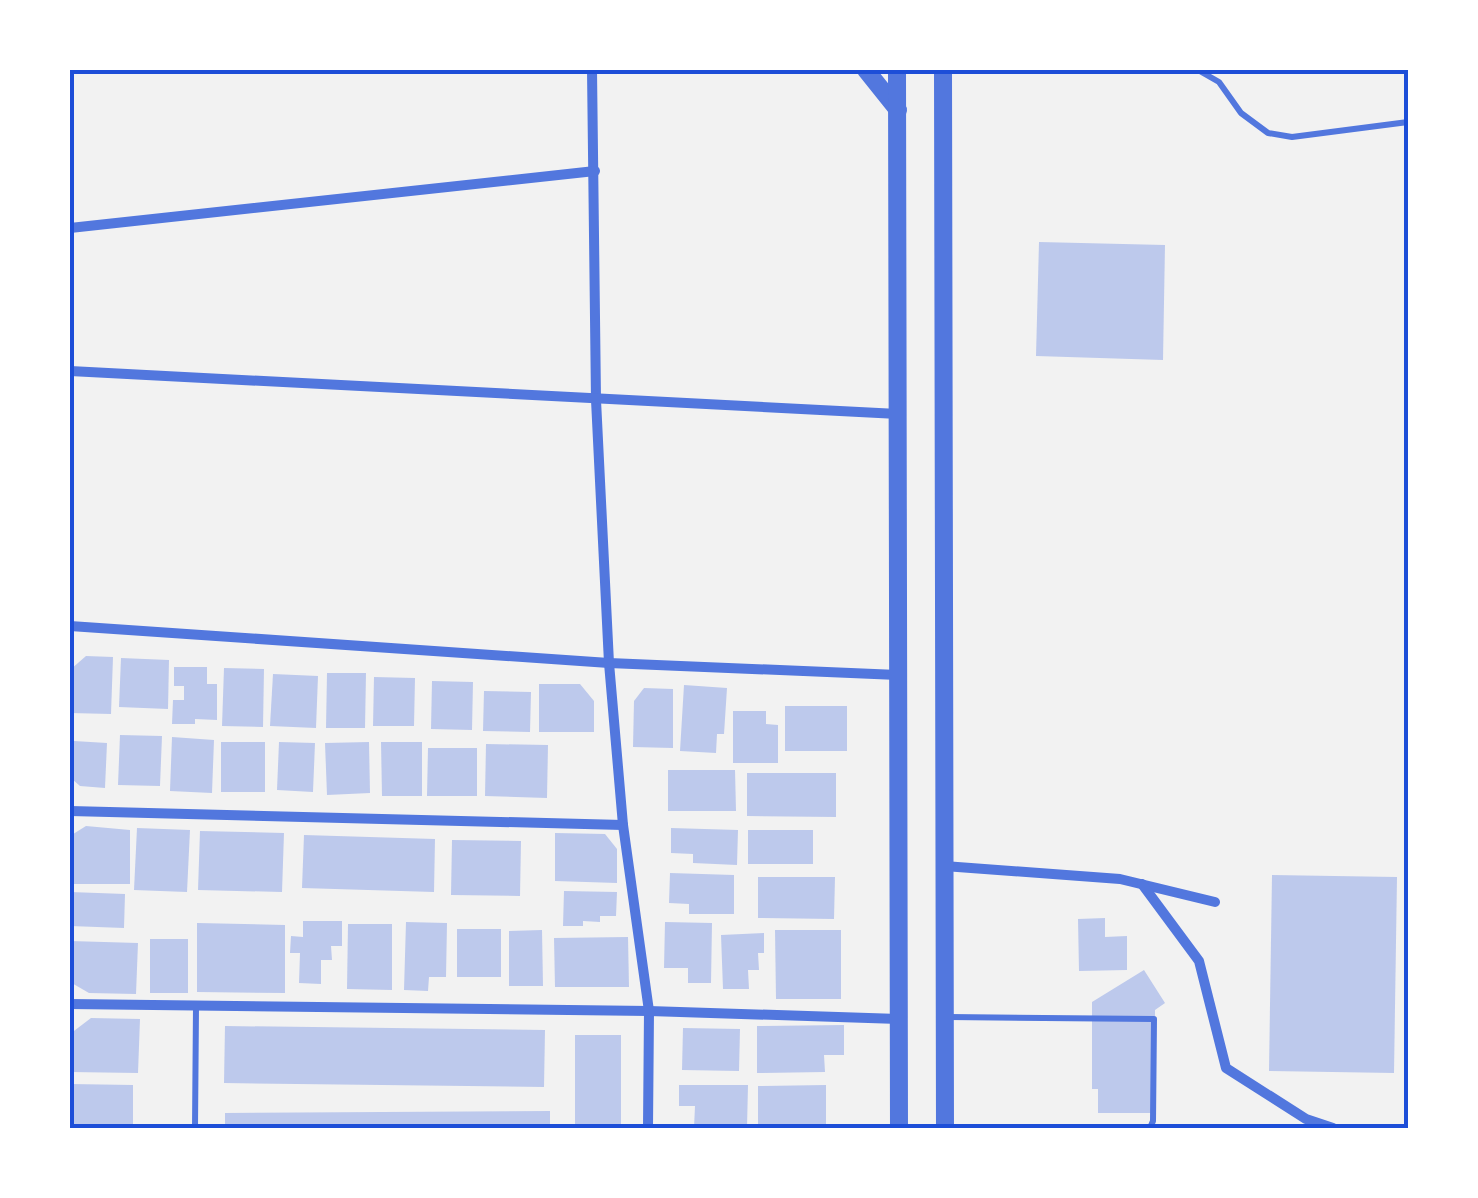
<svg xmlns="http://www.w3.org/2000/svg" width="1478" height="1198" viewBox="0 0 1478 1198" font-family="'PT Sans',sans-serif">
<style>
.building{fill:#bdc9ec}
.lines{fill:none;stroke-linecap:round;stroke-linejoin:round}
.service{stroke:#5277de;stroke-width:6}
.minor{stroke:#5277de;stroke-width:10}
.tertiary{stroke:#5277de;stroke-width:18}
.neatline{fill:none;stroke:#1d4ed8;stroke-width:4}
</style>
<rect width="100%" height="100%" fill="#f2f2f2"/>
<g class="building">
<polygon points="1039,242 1165,245 1163,360 1036,356"/>
<polygon points="86,656 113,657 111,714 70,713 70,670"/>
<polygon points="121,658 169,660 168,709 119,707"/>
<polygon points="174,667 207,667 207,684 217,684 217,720 195,719 195,724 172,724 173,700 184,700 184,686 174,686"/>
<polygon points="224,668 264,669 263,727 222,726"/>
<polygon points="327,673 366,673 365,728 326,728"/>
<polygon points="273,674 318,676 316,728 270,726"/>
<polygon points="374,677 415,678 414,726 373,726"/>
<polygon points="432,681 473,682 472,730 431,729"/>
<polygon points="539,684 580,684 594,701 594,732 539,732"/>
<polygon points="684,685 727,688 724,734 717,734 716,753 680,751"/>
<polygon points="644,688 673,689 673,748 633,747 634,701"/>
<polygon points="484,691 531,692 530,732 483,731"/>
<rect x="785" y="706" width="62" height="45"/>
<polygon points="733,711 766,711 766,724 778,725 778,763 733,763"/>
<polygon points="120,735 162,736 160,786 118,785"/>
<polygon points="172,737 214,740 212,793 170,791"/>
<polygon points="74,741 107,743 105,788 80,786 72,779"/>
<rect x="221" y="742" width="44" height="50"/>
<polygon points="279,742 315,743 313,792 277,790"/>
<polygon points="369,742 370,793 327,795 325,743"/>
<polygon points="381,742 422,742 422,796 382,796"/>
<polygon points="486,744 548,745 547,798 485,796"/>
<polygon points="428,748 477,748 477,796 427,796"/>
<polygon points="668,770 735,770 736,811 668,811"/>
<polygon points="747,773 836,773 836,817 747,816"/>
<polygon points="86,826 130,830 130,884 70,884 70,836"/>
<polygon points="137,828 190,830 187,892 134,890"/>
<polygon points="671,828 738,830 737,865 693,863 693,854 671,853"/>
<rect x="748" y="830" width="65" height="34"/>
<polygon points="200,831 284,833 282,892 198,890"/>
<polygon points="555,833 605,834 617,849 617,883 555,881"/>
<polygon points="304,835 435,839 434,892 302,888"/>
<polygon points="452,840 521,841 520,896 451,895"/>
<polygon points="670,873 734,875 734,914 689,914 689,904 669,903"/>
<polygon points="1272,875 1397,877 1394,1073 1269,1071"/>
<polygon points="758,877 835,877 834,919 758,918"/>
<polygon points="564,891 617,892 616,916 600,916 600,922 583,921 583,926 563,926"/>
<polygon points="70,892 125,894 124,928 70,926"/>
<polygon points="1105,918 1105,937 1127,936 1127,970 1079,971 1078,919"/>
<polygon points="303,921 342,921 342,946 331,946 332,960 321,960 321,984 299,983 300,953 290,953 291,936 303,937"/>
<polygon points="406,922 447,923 446,977 429,977 428,991 404,990"/>
<polygon points="665,922 712,923 711,983 688,983 688,968 664,968"/>
<polygon points="197,923 285,925 285,993 197,992"/>
<polygon points="348,924 392,924 392,990 347,989"/>
<rect x="457" y="929" width="44" height="48"/>
<polygon points="542,930 543,986 509,986 509,931"/>
<polygon points="775,930 841,930 841,999 776,999"/>
<polygon points="764,933 764,953 758,953 759,970 748,970 749,989 723,989 721,935"/>
<polygon points="628,937 629,987 555,987 554,938"/>
<rect x="150" y="939" width="38" height="54"/>
<polygon points="70,941 138,943 136,994 89,993 70,982"/>
<polygon points="1144,970 1165,1003 1155,1010 1155,1113 1098,1113 1098,1089 1092,1089 1092,1002"/>
<polygon points="91,1018 140,1019 138,1073 70,1072 70,1034"/>
<polygon points="844,1025 844,1055 824,1055 825,1072 757,1073 757,1026"/>
<polygon points="225,1026 545,1030 544,1087 224,1083"/>
<polygon points="683,1028 740,1029 739,1071 682,1070"/>
<rect x="575" y="1035" width="46" height="93"/>
<polygon points="70,1084 133,1085 133,1126 70,1125"/>
<polygon points="679,1085 748,1085 747,1128 694,1128 695,1106 679,1106"/>
<polygon points="826,1085 826,1128 758,1128 758,1086"/>
<polygon points="550,1111 550,1128 225,1128 225,1113"/>
</g>
<g class="lines">
<g class="service">
<polyline points="1198,70 1219,82 1241,113 1268,133 1292,137 1408,122"/>
<polyline points="949,1017 1154,1019 1153,1121 1150,1128"/>
<polyline points="195,1128 196,1007"/>
</g>
<g class="minor">
<polyline points="592,70 596,400 609,663 623,825 649,1011 648,1128"/>
<polyline points="70,228 595,171"/>
<polyline points="70,371 898,414"/>
<polyline points="70,626 609,663 898,675"/>
<polyline points="70,811 623,825"/>
<polyline points="944,866 1120,879 1215,902"/>
<polyline points="1142,884 1199,961 1226,1068 1306,1119 1333,1128"/>
<polyline points="70,1004 649,1011 899,1019"/>
</g>
<g class="tertiary">
<polyline points="866,70 898,110"/>
<polyline points="897,70 899,1128"/>
<polyline points="943,70 945,1128"/>
</g>
</g>
<rect width="1478" height="1198" fill="none" stroke="#ffffff" stroke-width="145"/>
<rect x="72" y="72" width="1334" height="1054" class="neatline"/>
</svg>
